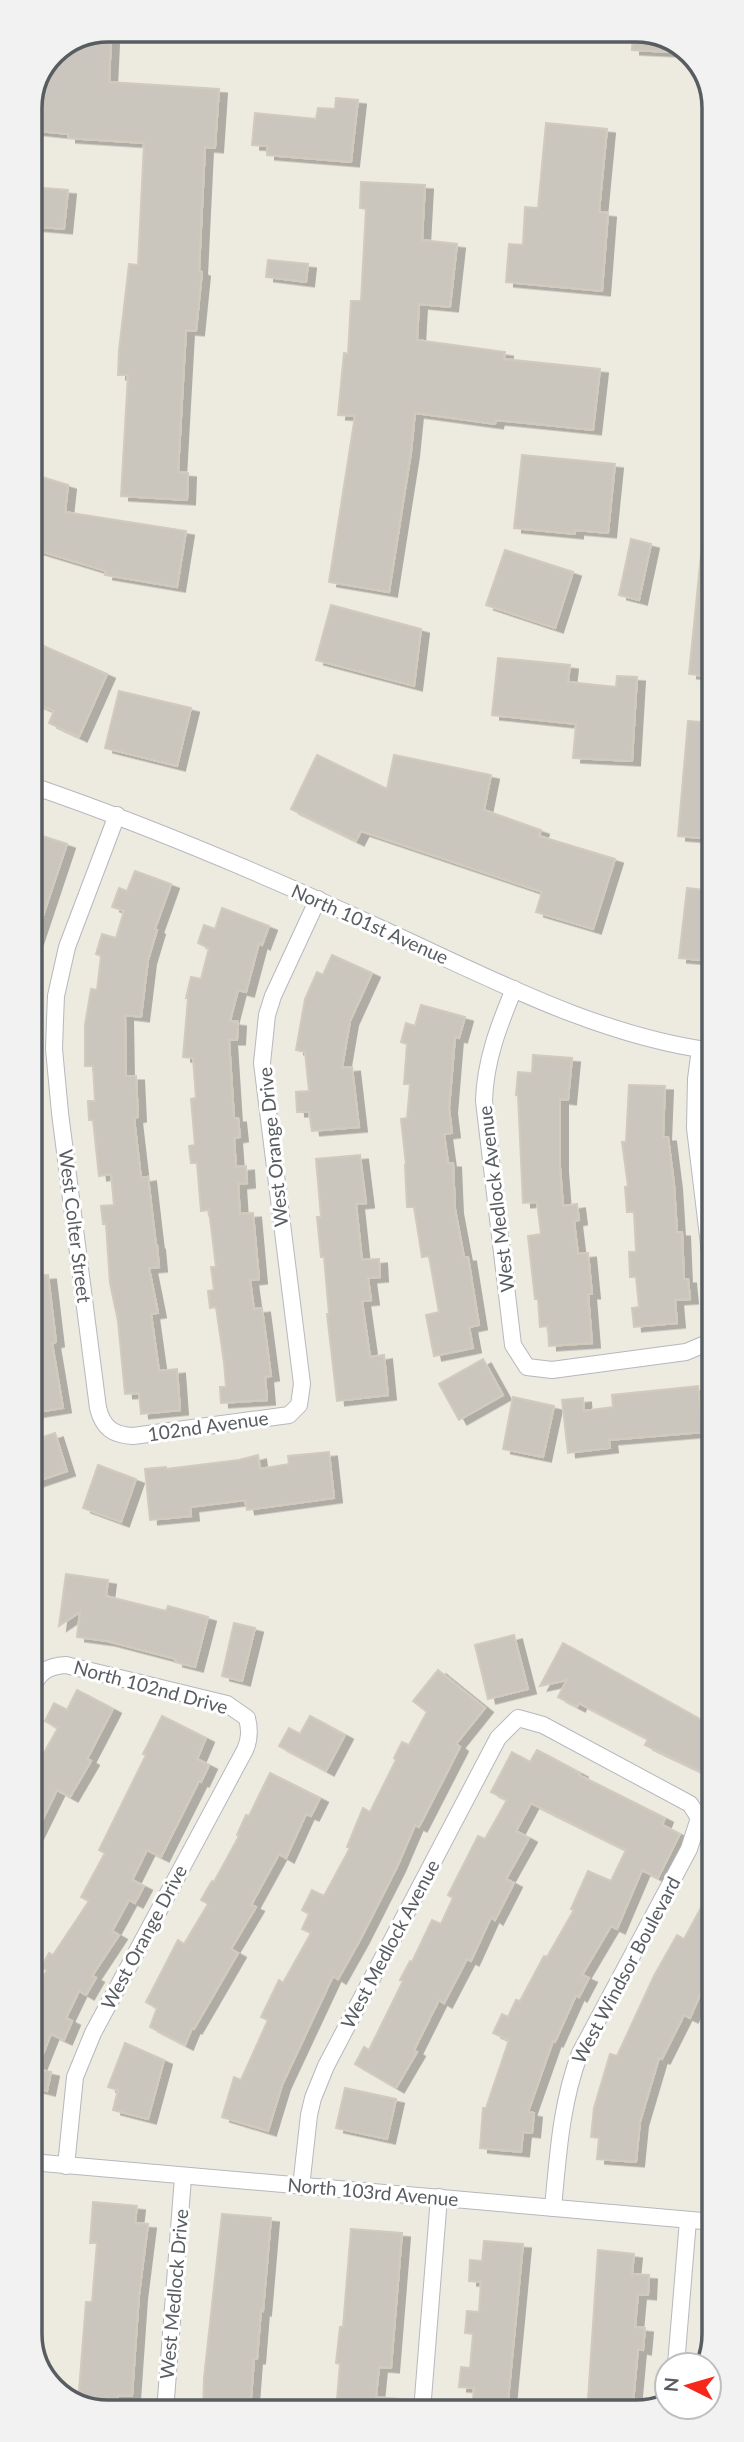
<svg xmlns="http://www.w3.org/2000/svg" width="744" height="2442" viewBox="0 0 744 2442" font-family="Lato,sans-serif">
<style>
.commercial{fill:#fff4d2}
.building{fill:#cac6be;stroke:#d2cbbd;stroke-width:2;filter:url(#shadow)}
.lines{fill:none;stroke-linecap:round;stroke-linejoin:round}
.street-casing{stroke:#b5b8be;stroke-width:18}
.street{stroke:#fff;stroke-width:16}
.labels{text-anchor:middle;stroke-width:6;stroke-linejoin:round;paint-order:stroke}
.street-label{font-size:19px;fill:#585d62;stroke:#fff}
.rim{fill:none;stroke:#585d62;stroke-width:3.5}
</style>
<defs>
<filter id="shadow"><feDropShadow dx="8" dy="4.5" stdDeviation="0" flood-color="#0004"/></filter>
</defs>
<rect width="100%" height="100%" fill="#edeadf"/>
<polygon class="commercial" points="713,94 713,250 700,249"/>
<g class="building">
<polygon points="633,30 646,30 688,49 690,53 632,50"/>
<polygon points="86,39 111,40 109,82 219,89 215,148 205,147 199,271 202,272 196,331 186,330 178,472 188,473 187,500 121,496 128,375 118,375 119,350 129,264 138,265 144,143 68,138 68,134 30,130 30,103 53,52"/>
<polygon points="336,98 358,100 351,162 267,155 267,146 252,145 255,113 316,119 318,108 335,109"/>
<polygon points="546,123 607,129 599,212 608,213 602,291 506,282 509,244 523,245 525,207 538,208"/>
<polygon points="361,182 425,185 422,240 457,244 450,307 419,304 417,340 505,352 504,359 600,369 593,430 496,420 495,424 415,413 411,452 389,592 329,582 355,416 338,415 344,353 348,354 351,301 361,301 366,209 360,208"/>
<polygon points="30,187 68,190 64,229 30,226"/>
<polygon points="268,260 308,264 306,282 266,277"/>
<polygon points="522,455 615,464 608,533 575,530 575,534 514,528"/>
<polygon points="42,477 68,485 65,512 186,531 177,587 105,575 106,571 30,548 30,517"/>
<polygon points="631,539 651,544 639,600 619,595"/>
<polygon points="702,545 713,546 713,677 689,674"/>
<polygon points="505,550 573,572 555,628 486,605"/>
<polygon points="331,605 421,629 414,686 316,660"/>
<polygon points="30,640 107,674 79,737 49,723 54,711 30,701"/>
<polygon points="498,658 570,665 568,682 616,687 617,676 637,677 632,761 573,758 576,724 492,715"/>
<polygon points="119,691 191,708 177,766 105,748"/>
<polygon points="688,721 713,723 713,839 678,836"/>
<polygon points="317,755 387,789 394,755 491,775 484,810 541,830 539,836 615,859 593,929 536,912 542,892 361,831 356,841 291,809"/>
<polygon points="30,832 67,844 33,946 30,945"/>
<polygon points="135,871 171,884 155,929 157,930 148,960 141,1017 125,1015 126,1076 136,1076 138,1117 134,1118 141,1178 148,1177 156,1245 157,1245 159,1267 149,1268 158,1313 151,1314 159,1371 177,1369 180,1410 141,1414 139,1393 125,1394 118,1321 110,1283 106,1224 103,1224 101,1206 114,1205 111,1174 99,1176 93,1120 89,1120 88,1101 95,1101 93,1066 85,1066 85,1025 91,989 97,990 101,956 96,954 102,934 116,938 124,911 112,907 119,888 127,891"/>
<polygon points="687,888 713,891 713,961 679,958"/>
<polygon points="222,908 269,926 262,945 259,943 246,992 238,990 230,1021 238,1022 237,1040 229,1040 234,1118 238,1118 240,1137 234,1138 236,1167 246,1166 247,1183 238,1184 240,1214 253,1213 259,1279 250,1280 254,1309 262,1308 271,1376 265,1377 267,1400 221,1403 220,1387 226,1387 224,1362 216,1307 210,1308 208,1291 214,1290 211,1267 216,1267 209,1210 201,1211 197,1163 191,1163 189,1146 195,1145 191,1099 196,1098 193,1058 183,1057 188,998 186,998 191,977 201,979 209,948 198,943 204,925 215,929"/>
<polygon points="332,955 372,973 350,1021 342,1068 352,1067 359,1127 312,1131 309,1112 297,1112 296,1092 309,1091 305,1052 296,1050 305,999 317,972 323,975"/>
<polygon points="421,1005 465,1017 459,1038 455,1037 449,1109 452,1133 444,1134 448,1163 453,1163 455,1209 464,1257 468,1257 479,1325 469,1327 473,1348 434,1356 426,1315 439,1312 429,1256 422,1257 414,1207 407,1207 405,1165 406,1165 401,1119 407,1118 410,1084 404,1084 407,1044 401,1042 406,1023 415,1026"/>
<polygon points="533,1055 572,1058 568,1100 560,1099 560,1167 563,1206 577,1204 579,1220 574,1221 578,1254 588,1253 592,1294 588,1294 592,1343 549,1346 548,1326 540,1327 538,1299 535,1299 528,1236 541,1234 537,1202 523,1203 518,1095 516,1095 518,1072 532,1073"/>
<polygon points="629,1085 665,1086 663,1137 668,1137 674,1184 677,1232 682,1232 684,1279 688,1279 690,1299 675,1300 677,1323 634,1327 632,1308 639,1307 636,1277 630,1277 629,1252 636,1252 634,1212 627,1212 625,1187 628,1186 622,1142 626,1142"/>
<polygon points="360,1155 366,1203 356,1204 362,1260 379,1259 380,1277 368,1278 371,1300 362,1301 370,1357 384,1355 388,1395 337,1401 327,1314 329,1314 324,1257 321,1257 317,1217 321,1217 316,1159"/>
<polygon points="48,1275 56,1342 52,1343 63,1408 31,1413 31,1276"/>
<polygon points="483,1359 503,1395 459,1420 439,1384"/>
<polygon points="698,1386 703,1432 609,1440 610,1448 568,1453 562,1400 583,1398 584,1411 613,1407 612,1395"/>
<polygon points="513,1397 554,1406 543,1457 503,1449"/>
<polygon points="55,1433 67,1471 35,1482 31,1471 31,1441"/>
<polygon points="329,1452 334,1498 247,1510 245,1500 190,1507 191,1516 150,1520 145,1469 166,1467 166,1469 239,1460 258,1455 260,1469 289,1464 288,1456"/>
<polygon points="98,1465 136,1479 121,1522 83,1508"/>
<polygon points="66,1574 108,1580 106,1596 166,1611 168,1606 208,1617 195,1667 175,1662 176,1659 107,1641 77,1637 80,1612 59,1626"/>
<polygon points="234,1623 255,1628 242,1681 222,1676"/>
<polygon points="514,1635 528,1689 488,1699 475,1645"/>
<polygon points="563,1643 714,1727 714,1763 708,1775 645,1745 648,1739 579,1703 577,1707 558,1697 567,1680 540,1686"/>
<polygon points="438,1670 485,1708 456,1744 460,1747 419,1827 415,1825 397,1867 360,1940 338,1979 333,1976 282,2085 268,2131 222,2117 234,2077 241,2080 268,2020 261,2017 279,1980 283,1983 311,1933 302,1929 309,1914 302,1910 312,1890 324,1896 350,1848 347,1847 363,1808 370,1812 396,1760 394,1758 402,1742 409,1745 427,1712 413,1701"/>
<polygon points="77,1690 113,1709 87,1759 91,1761 70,1797 57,1790 31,1843 31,1752 41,1758 58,1728 45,1721 54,1703 67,1710"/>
<polygon points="162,1716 206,1738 197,1759 209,1765 201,1782 199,1781 161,1857 147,1850 132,1880 144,1886 135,1903 129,1900 112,1931 119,1935 92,1976 96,1978 86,1995 79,1991 66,2018 72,2021 64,2040 51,2034 37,2069 51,2072 47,2091 31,2087 31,1999 47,1970 41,1967 49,1953 53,1955 89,1901 81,1897 105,1853 99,1850 146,1755 143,1754"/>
<polygon points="310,1716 345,1735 326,1771 279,1746 289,1728 300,1734"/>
<polygon points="537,1750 580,1773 579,1775 665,1818 662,1825 680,1834 658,1878 642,1870 617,1929 611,1926 582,1975 589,1978 579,1997 576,1995 555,2042 553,2041 528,2112 534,2113 532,2133 523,2132 521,2152 480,2148 483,2108 486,2108 509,2040 493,2033 502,2014 508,2017 516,2000 520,2001 544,1956 547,1957 574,1910 571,1909 588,1871 611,1881 626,1850 531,1803 516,1831 529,1838 506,1879 514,1883 495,1920 491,1917 471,1961 467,1959 444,2003 439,2000 414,2050 417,2052 396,2088 355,2064 364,2047 369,2050 403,1981 400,1980 410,1961 412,1962 432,1920 441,1924 453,1898 448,1895 478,1836 485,1839 507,1800 491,1792 512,1752 530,1762"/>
<polygon points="270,1773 320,1798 311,1816 306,1814 286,1858 279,1854 251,1905 256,1907 231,1949 238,1953 194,2029 192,2028 185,2045 150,2027 157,2008 146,2002 178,1940 184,1944 208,1904 201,1900 212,1881 214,1882 239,1836 237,1835 246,1815 249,1816"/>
<polygon points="714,1884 714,1962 690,2018 684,2015 662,2059 659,2058 640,2122 636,2162 597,2159 599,2138 591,2137 594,2108 610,2054 617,2056 654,1976 677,1935 684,1939"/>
<polygon points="125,2043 164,2060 148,2119 113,2110 118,2090 108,2087"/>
<polygon points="345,2088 396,2099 387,2139 336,2128"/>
<polygon points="93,2202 137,2206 135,2223 148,2224 139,2295 132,2396 118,2395 117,2412 102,2412 81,2403 82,2392 79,2391 86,2302 92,2302 97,2243 90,2243"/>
<polygon points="222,2214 271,2218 263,2311 261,2310 257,2359 254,2359 250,2412 203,2412 204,2378"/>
<polygon points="351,2229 402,2233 391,2368 379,2367 376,2397 410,2400 410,2411 336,2411 340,2364 336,2363 340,2327 343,2327"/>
<polygon points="484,2241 523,2244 507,2411 472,2411 474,2388 459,2387 461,2367 470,2368 473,2334 465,2333 467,2311 479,2312 481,2282 469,2281 470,2260 482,2261"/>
<polygon points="598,2250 634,2254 632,2274 649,2275 648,2295 638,2294 635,2327 645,2328 643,2350 638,2349 633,2403 588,2399"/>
</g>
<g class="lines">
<g class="street-casing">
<g id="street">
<path d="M30,785C150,826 265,875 380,928C486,976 597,1036 713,1051"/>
<path d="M117,815L67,947L56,996L55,1020L54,1049L60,1113L98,1408C103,1428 113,1435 133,1436L289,1415L299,1405L302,1384L262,1063L267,1015L273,996L318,899"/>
<path d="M514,989C499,1025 485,1061 484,1101L513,1345L527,1367L552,1370L686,1352L712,1341L714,1336"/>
<polyline points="700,1049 696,1079 695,1128 713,1278"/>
<path d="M31,1689C40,1672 47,1666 66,1665L227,1704L247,1718C250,1730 250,1739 245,1750L93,2033L75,2077L66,2166"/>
<polyline points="31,2162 714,2222"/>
<path d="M301,2187L309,2115L313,2098L326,2066L498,1738L518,1718L543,1725L690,1804L699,1818L689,1849L580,2053C561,2103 558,2155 553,2208"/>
<polyline points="676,2365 688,2220"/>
<polyline points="422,2411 439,2197"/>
<polyline points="165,2412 183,2177"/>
</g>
</g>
<use href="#street" class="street"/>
</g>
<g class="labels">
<g class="street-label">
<text transform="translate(370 924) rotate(24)" y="7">North 101st Avenue</text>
<text transform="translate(273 1147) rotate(-96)" y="7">West Orange Drive</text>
<text transform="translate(496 1199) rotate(-97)" y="7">West Medlock Avenue</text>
<text transform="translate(75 1226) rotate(83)" y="7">West Colter Street</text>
<text transform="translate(208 1426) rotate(-8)" y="7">102nd Avenue</text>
<text transform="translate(151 1687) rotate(15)" y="7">North 102nd Drive</text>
<text transform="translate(144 1937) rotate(-62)" y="7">West Orange Drive</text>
<text transform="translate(390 1944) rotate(-62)" y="7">West Medlock Avenue</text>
<text transform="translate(626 1970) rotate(-62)" y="7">West Windsor Boulevard</text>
<text transform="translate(373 2192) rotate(5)" y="7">North 103rd Avenue</text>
<text transform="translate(174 2294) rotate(-85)" y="7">West Medlock Drive</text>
</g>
</g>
<path d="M0 0H744V2442H0ZM108 42H636A66 66 0 0 1 702 108V2334A66 66 0 0 1 636 2400H108A66 66 0 0 1 42 2334V108A66 66 0 0 1 108 42Z" fill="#f2f2f2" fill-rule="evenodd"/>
<path class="rim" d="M108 42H636A66 66 0 0 1 702 108V2334A66 66 0 0 1 636 2400H108A66 66 0 0 1 42 2334V108A66 66 0 0 1 108 42Z"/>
<g transform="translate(688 2386) rotate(275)"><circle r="33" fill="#ffffff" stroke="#bcbec0" stroke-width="2"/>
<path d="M0-5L12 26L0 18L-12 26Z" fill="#f7281b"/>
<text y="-10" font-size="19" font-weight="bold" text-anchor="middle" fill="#585d62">N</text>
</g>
</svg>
